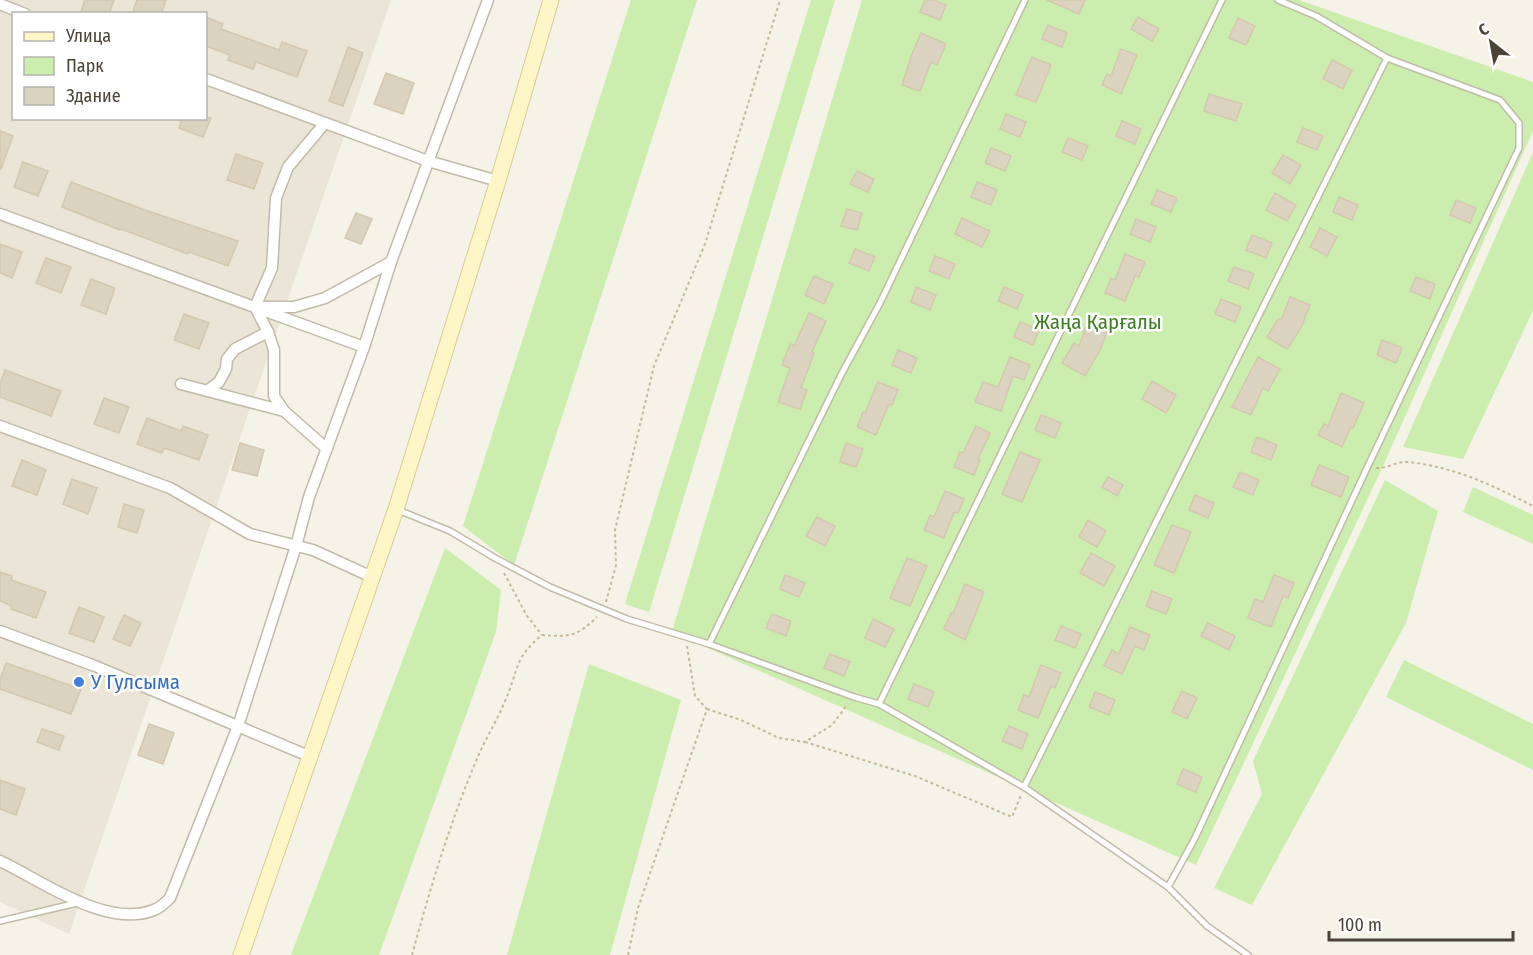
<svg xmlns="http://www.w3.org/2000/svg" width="1533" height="955" viewBox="0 0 1533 955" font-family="'Fira Sans Condensed',sans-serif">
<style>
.residential{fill:#eae5d6;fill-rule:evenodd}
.green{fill:#cbedad}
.building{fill:#dbd2bf;stroke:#d3c8af;stroke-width:1.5}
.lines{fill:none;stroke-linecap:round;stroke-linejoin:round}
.lane-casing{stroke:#c2bba9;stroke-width:8}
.street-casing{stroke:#c2bba9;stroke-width:13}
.secondary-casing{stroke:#d9cc94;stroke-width:17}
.path{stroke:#c5b999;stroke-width:2;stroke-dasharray:3 3;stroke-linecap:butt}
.lane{stroke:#fff;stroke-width:5}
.street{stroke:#fff;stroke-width:10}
.secondary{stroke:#fff6c8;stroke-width:15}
.shop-dot{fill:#3f7fe0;stroke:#fff;stroke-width:2}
.labels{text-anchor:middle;stroke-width:5;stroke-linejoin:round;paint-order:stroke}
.park-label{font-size:21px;fill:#3f8123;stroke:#fff}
.shop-label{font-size:21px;fill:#366cbe;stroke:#fff;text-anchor:start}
</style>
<rect width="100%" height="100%" fill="#f5f2e8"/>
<path class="residential" d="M0,0H391L69,934L0,902ZM14,14H206V118H14Z"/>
<g class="green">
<polygon points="631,0 697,0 514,565 463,526"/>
<polygon points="811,0 835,0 649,612 625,604"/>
<polygon points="862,0 1299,0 1533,82 1533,131 1382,468 1196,865 672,632"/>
<polygon points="1533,152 1533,311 1463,459 1403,447"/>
<polygon points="1385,480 1438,511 1406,623 1252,905 1214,888 1262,794 1253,761"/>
<polygon points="1473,487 1533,515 1533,544 1463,512"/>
<polygon points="445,548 501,590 496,632 379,955 291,955"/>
<polygon points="1404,660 1533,724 1533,770 1386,697"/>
<polygon points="589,664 681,700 610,955 507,955"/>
</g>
<g class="building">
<polygon points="85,0 114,0 109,14 80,14"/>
<polygon points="137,0 166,0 161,14 140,14 133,11"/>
<polygon points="925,0 934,0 946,5 940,20 920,12"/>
<polygon points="1047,0 1085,0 1079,14"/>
<polygon points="206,17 223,24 221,29 279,50 282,42 307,51 297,77 256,62 253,69 228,60 230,55 206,46"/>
<polygon points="1138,17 1159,29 1152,41 1131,29"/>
<polygon points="1238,18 1255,26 1246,45 1229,38"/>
<polygon points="1048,25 1067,33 1062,47 1042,39"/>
<polygon points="921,33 946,44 937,65 931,62 920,91 902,85 912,54"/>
<polygon points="348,47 363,53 343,106 329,101"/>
<polygon points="1121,49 1137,55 1121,94 1102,85 1107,74 1111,76"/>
<polygon points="1032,57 1051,65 1036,102 1016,95"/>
<polygon points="1332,60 1352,70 1343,89 1323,79"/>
<polygon points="386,73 414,83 403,114 374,104"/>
<polygon points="1209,94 1242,104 1236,121 1204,111"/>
<polygon points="1006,114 1026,122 1020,137 1000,129"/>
<polygon points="182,118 211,118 203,137 179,128"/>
<polygon points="1122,121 1141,129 1135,144 1116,136"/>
<polygon points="1303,128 1323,136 1317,150 1297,142"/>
<polygon points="0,131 13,136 1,169 0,169"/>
<polygon points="1068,138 1088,146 1082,160 1062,152"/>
<polygon points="991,148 1011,156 1005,171 985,163"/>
<polygon points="236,154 263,163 254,189 227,180"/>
<polygon points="1283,155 1301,165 1290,184 1272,173"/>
<polygon points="23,162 48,171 38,196 14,187"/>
<polygon points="857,171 874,179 868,192 850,184"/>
<polygon points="71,182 142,209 238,241 228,266 189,252 188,254 121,229 120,230 62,207"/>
<polygon points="977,182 997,190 991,205 971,197"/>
<polygon points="1157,190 1177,198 1171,212 1151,204"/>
<polygon points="1275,193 1296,205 1287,221 1266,210"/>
<polygon points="1339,197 1358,205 1352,220 1333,212"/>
<polygon points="1456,200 1476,208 1470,223 1450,215"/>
<polygon points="847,209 862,213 857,230 841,226"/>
<polygon points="356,213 372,219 361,244 345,238"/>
<polygon points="962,218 990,231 982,247 955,234"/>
<polygon points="1136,219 1156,227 1150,242 1130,234"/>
<polygon points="1320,228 1337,237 1327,256 1310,247"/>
<polygon points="1252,235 1272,243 1266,258 1246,250"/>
<polygon points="0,244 22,252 12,278 0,273"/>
<polygon points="855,249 875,257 869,271 849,263"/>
<polygon points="1125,254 1145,262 1139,277 1135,276 1125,301 1105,293 1111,278 1115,280"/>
<polygon points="935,256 955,264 949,279 929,271"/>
<polygon points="46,258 71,267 61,293 36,283"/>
<polygon points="1234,267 1254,274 1248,289 1228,281"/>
<polygon points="814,276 833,284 824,304 805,295"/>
<polygon points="1416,277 1435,284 1430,299 1410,291"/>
<polygon points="91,279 115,288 106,314 81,305"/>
<polygon points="916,287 936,295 930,310 911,302"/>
<polygon points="1004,287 1023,295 1017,309 998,301"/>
<polygon points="1290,297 1310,305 1301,328 1287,349 1267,337 1278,319 1281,320"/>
<polygon points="1221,299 1241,307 1235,322 1215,314"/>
<polygon points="809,313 826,321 812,352 814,353 801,388 807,390 800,409 778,402 790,368 782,365 790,344 794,346"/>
<polygon points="184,314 209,323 199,349 174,340"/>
<polygon points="1020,322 1039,330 1033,345 1014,337"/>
<polygon points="1087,324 1107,332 1100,350 1085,376 1062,363 1074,343 1079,346"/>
<polygon points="1382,340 1402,348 1396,363 1377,355"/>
<polygon points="898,350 917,358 911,373 892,365"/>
<polygon points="1010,357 1030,365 1024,380 1013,376 1001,411 975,402 983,382 998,387"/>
<polygon points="1258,357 1280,369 1268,391 1263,388 1251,415 1232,407"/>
<polygon points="5,370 61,391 51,416 0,397 0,384"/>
<polygon points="1152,381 1176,395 1166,413 1142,399"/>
<polygon points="878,382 898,390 892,405 889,404 876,435 857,427 863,412 865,413"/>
<polygon points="1341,393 1364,403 1353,428 1351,427 1342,447 1318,435 1324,424 1328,426"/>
<polygon points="104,398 129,407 119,433 94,424"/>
<polygon points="1041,415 1061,423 1055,438 1035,430"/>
<polygon points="147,418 181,431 183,426 208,435 199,460 164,448 162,453 137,444"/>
<polygon points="976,426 990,433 978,459 980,460 974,475 954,467 960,452 963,453"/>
<polygon points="1257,437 1277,445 1271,460 1251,452"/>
<polygon points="240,443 264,450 257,476 232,470"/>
<polygon points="846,443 863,449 856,467 840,462"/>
<polygon points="1020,452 1040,460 1022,502 1002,494"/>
<polygon points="22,460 46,470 37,495 12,486"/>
<polygon points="1319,465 1349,477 1341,497 1311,485"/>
<polygon points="1240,472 1259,480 1253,495 1233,487"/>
<polygon points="1108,477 1123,485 1117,496 1102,487"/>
<polygon points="72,479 97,488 88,514 63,504"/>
<polygon points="945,491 964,499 958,513 954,512 944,538 924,530 930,515 934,517"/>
<polygon points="1195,495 1214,503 1208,518 1189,510"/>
<polygon points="124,504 144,510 137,533 118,527"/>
<polygon points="817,517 835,526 825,546 806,536"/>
<polygon points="1088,520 1106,531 1097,547 1079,537"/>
<polygon points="1172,525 1191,532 1174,573 1154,565"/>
<polygon points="1091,553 1115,566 1104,586 1080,573"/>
<polygon points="907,558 927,566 910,606 890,598"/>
<polygon points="0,572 12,576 11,580 46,592 36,618 11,609 12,606 0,601"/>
<polygon points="785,575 805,583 799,597 780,589"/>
<polygon points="1274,575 1294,583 1288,598 1283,596 1271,627 1248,618 1255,599 1263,602"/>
<polygon points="965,584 984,592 965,640 944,629 951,613 953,614"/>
<polygon points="1152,591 1172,599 1166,614 1146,606"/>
<polygon points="79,607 104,617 94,642 69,633"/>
<polygon points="772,614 791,621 786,636 766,628"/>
<polygon points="124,615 141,623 130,646 113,639"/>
<polygon points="873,619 894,629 885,647 865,638"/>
<polygon points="1208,623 1235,636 1229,650 1201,636"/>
<polygon points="1061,626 1081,634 1075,648 1055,640"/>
<polygon points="1130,627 1150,635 1144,650 1135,646 1122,674 1104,666 1112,650 1119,654"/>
<polygon points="830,654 850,662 844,676 824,668"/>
<polygon points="6,663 81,689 71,714 0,689 0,680"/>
<polygon points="1041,665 1061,673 1055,688 1051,686 1038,718 1018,710 1024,695 1029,697"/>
<polygon points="914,684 934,692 928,707 908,699"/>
<polygon points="1182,691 1197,698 1187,719 1172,712"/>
<polygon points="1095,692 1115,700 1109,715 1089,707"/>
<polygon points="149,724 174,733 163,764 138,755"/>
<polygon points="1009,726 1028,734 1022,749 1002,741"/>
<polygon points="42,729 64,736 59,750 37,742"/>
<polygon points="1183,769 1202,777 1196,792 1177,784"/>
<polygon points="0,780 25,789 16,815 0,809"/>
</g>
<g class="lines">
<g class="lane-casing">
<g id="lane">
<polyline points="1025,0 880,303 842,373 709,644 854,697 879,704 1024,787 1168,887 1194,840 1367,468 1519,148 1519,123 1500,100 1387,58 1316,16 1278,0"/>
<polyline points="398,510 450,531 495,558 550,587 627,619 709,644"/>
<polyline points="879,704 1222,0"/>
<polyline points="1024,787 1387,58"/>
<polyline points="1168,887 1207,926 1248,955"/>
<polyline points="0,921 77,903"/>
</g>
</g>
<g class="street-casing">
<g id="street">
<polyline points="0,4 25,14"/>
<polyline points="206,79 428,161 498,181"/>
<polyline points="0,214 364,347"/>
<polyline points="255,307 272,268 276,198 288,167 325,123"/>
<polyline points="181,384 284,411"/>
<polyline points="207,391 219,382 226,369 227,359 235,349 268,332"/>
<polyline points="0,426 170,488 250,534 313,550 372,577"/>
<polyline points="327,449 284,411 274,396 274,350 268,332 255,307 294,307 325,298 391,262"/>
<polyline points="0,631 95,666 311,757"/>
<path d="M0,861C41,880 109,931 156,909C161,907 166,902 170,898L238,726L296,546L309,497L364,347L391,262L488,0"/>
</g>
</g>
<g class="secondary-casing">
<polyline id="secondary" points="241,955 396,509 498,181 551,0"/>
</g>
<g class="path">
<path d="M1376,468C1387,469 1397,461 1408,462C1455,467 1492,485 1533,506"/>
<polyline points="504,573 527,616 542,635"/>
<polyline points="606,602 616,565 615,530 654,366 705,244 780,0"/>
<polyline points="707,709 741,720 779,738 805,742 832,725 848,704"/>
<polyline points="805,742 915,776 1012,817 1021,795"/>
<path d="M412,955C430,889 450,822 477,759C485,739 497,721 505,701C519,670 513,659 542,635C570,637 576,637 597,617"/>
<polyline points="628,955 638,908 707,709 695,696 687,646"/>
</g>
<use href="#lane" class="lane"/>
<use href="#street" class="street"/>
<use href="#secondary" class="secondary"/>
</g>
<circle class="shop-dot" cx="79" cy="682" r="6"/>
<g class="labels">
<g class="park-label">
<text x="1098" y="329">Жаңа Қарғалы</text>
</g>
<g class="shop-label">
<text x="91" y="689">У Гулсыма</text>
</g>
</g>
<rect x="12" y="12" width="195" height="108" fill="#ffffff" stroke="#b7b4af" stroke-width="1.5"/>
<rect x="24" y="32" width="30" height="9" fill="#fff6c8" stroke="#b7b4af" stroke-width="1.5"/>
<text x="66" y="42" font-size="18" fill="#4a4336">Улица</text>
<rect x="24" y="57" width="30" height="18" fill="#cbedad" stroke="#b7b4af" stroke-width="1.5"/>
<text x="66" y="72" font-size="18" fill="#4a4336">Парк</text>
<rect x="24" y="87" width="30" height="18" fill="#dbd2bf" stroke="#b7b4af" stroke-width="1.5"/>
<text x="66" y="102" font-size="18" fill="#4a4336">Здание</text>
<g transform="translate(1491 42) rotate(329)" stroke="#ffffff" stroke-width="4.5" paint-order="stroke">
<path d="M0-4.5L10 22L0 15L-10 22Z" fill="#4a4336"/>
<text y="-9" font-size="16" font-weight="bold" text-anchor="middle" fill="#4a4336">С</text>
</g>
<path d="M1329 931v9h184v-9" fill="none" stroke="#4a4336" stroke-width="3"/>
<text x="1338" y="931" font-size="18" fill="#4a4336" stroke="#ffffff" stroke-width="4.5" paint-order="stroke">100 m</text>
</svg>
